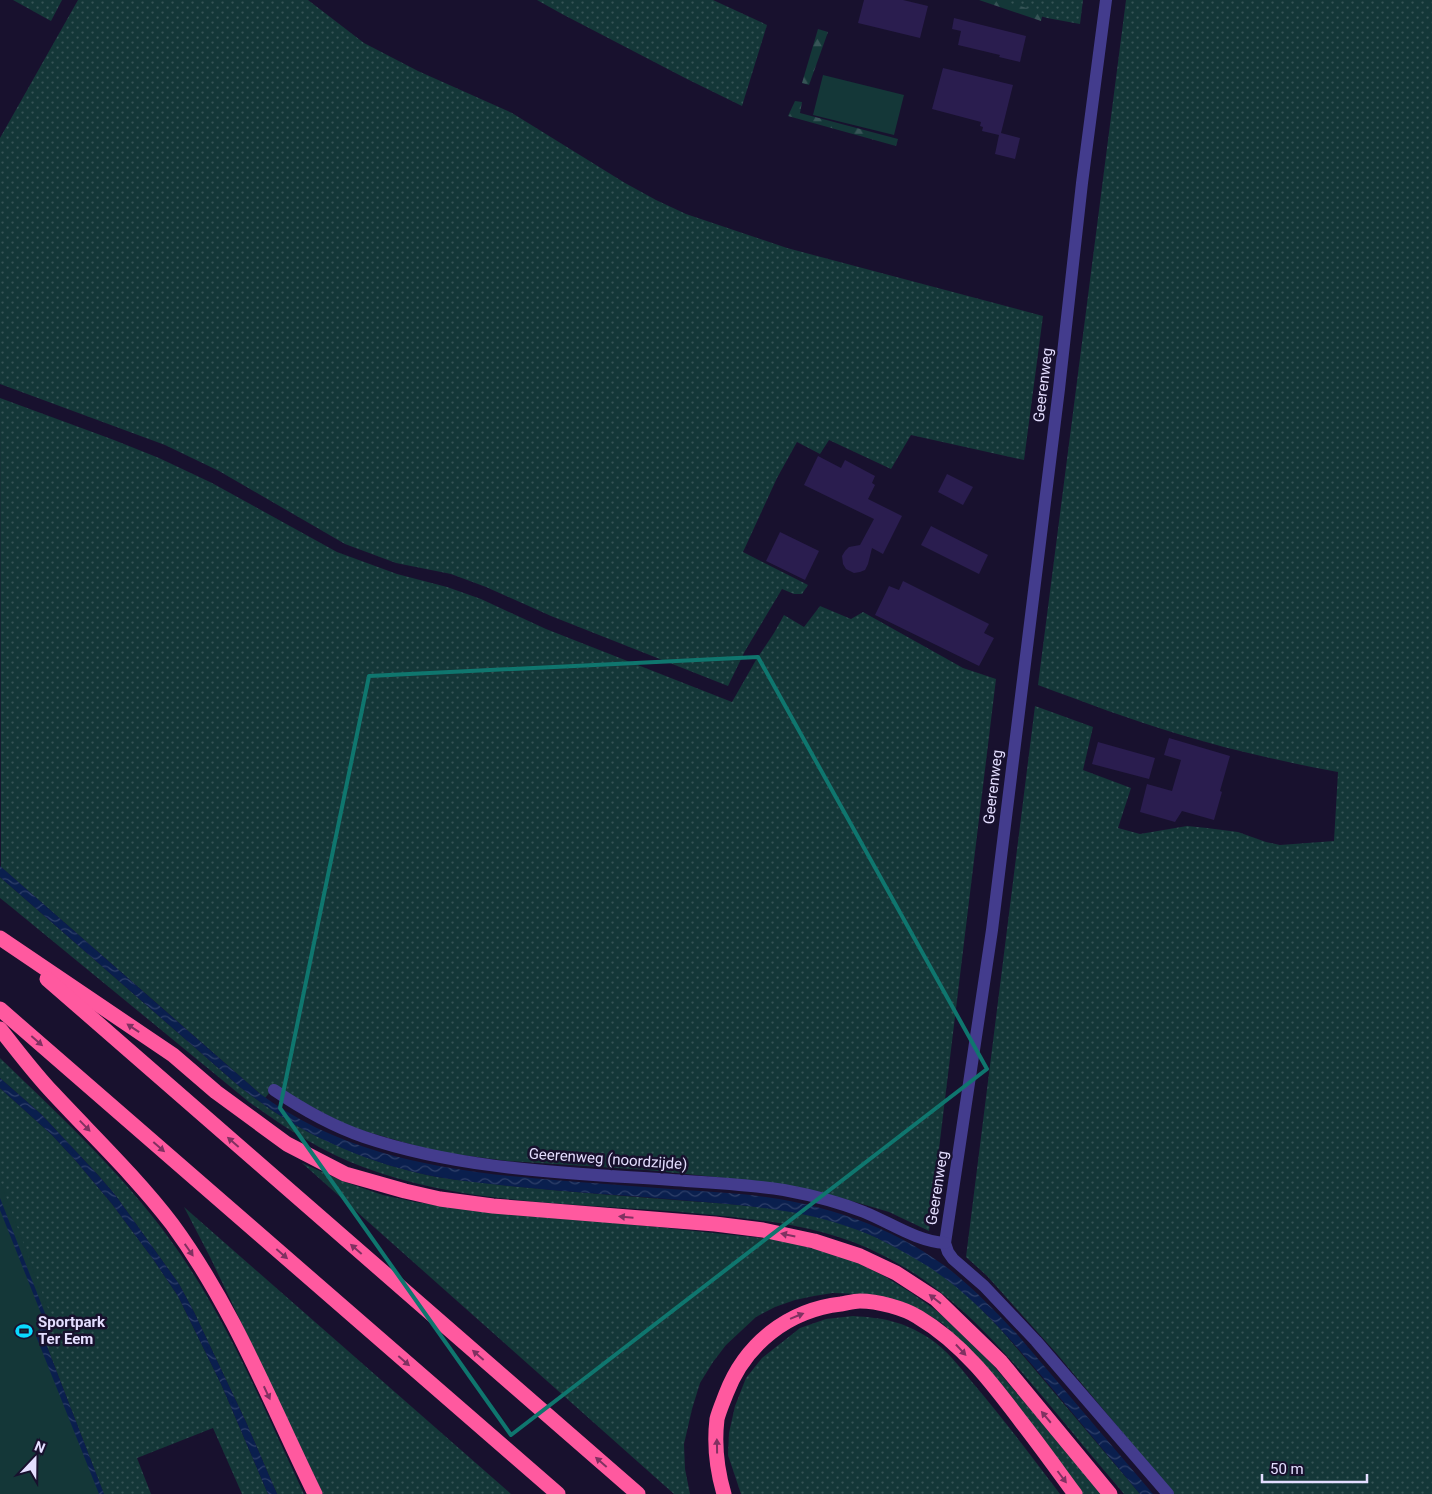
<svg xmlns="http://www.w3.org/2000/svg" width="1432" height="1494" viewBox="0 0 1432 1494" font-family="Roboto,sans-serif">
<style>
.grass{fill:url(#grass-dots)}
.forest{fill:url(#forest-firs)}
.garden{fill:#143738}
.water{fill:url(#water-waves)}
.building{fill:#2a1d4f}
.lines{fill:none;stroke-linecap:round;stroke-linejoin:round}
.minor{stroke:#433c8d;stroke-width:12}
.highway{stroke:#ff599f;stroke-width:15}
.oneway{fill:#803161}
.marked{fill:none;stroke:#0f766e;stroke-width:4;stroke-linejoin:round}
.labels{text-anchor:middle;stroke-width:5;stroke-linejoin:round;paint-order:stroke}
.street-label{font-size:15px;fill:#e4deff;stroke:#18112e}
.poi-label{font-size:15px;font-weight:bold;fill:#e4deff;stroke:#18112e;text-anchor:start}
</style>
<defs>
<pattern id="grass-dots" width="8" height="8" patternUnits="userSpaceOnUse" patternTransform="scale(1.25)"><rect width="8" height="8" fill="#143738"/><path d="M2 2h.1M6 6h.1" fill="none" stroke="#365456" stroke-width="1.8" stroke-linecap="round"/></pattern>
<pattern id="forest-firs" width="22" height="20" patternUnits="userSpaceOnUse" patternTransform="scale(1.25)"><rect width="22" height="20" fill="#143738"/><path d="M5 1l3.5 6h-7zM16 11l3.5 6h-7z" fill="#365456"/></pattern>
<pattern id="water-waves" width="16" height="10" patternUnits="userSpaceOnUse" patternTransform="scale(1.25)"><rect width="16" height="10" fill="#0a1f4e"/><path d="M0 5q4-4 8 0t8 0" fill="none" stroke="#2e3f69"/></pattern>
</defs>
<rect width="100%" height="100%" fill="#18112e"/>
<g class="grass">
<polygon points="13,0 62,0 51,21"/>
<polygon points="78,0 308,0 364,43 418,71 512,113 625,183 656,200 686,214 787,248 1043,316 1024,460 911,435 891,469 829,440 820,454 797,442 777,478 743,552 808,585 802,594 794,594 782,589 745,651 728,686 551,616 486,587 451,574 396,563 345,544 219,471 165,445 0,384 0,138"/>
<polygon points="537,0 713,0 767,25 742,106 687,79 562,14"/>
<polygon points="987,0 1083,0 1080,24 1047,18"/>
<path d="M1126,0H1432V1494H1174L1057,1354L987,1276L966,1257L1035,706L1093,727L1083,770L1131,788L1118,828L1140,834L1187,826L1207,828L1238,832L1266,842L1280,845L1334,841L1338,772C1284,762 1231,750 1178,734C1131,720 1084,702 1038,685Z"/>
<polygon points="0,398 114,440 159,458 212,483 337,552 397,574 447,587 481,599 546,629 732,702 756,660 774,633 784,615 804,627 820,606 851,619 863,612 963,668 996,679 929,1231 889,1212 845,1199 754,1181 647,1170 508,1161 438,1152 350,1127 274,1087 265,1098 1,867"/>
<path d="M0,877L240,1087C272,1112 305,1133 343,1148C373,1161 406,1171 437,1177C462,1181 487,1183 511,1186C570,1192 629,1196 688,1201C743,1205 799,1208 851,1227C883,1239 919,1257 946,1278C967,1293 985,1313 1003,1332L1140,1494H1124C1097,1462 1070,1430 1043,1397C995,1341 950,1289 882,1255C826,1226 764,1220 702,1214C590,1203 469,1207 363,1167C322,1152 285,1128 249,1102L10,906L0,898Z"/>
<path d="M0,1058C64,1120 131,1181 181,1255C232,1330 266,1413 304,1494H277L246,1422L194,1312L179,1284L116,1196L98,1175L42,1115L0,1078Z"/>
<polygon points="0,1088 52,1135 76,1161 112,1204 153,1259 178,1296 222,1386 268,1494 242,1494 213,1428 137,1458 151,1494 104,1494 46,1344 0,1198"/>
<polygon points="302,1163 345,1182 383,1195 415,1202 458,1208 571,1218 780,1240 846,1257 884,1276 910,1292 937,1311 967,1338 992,1364 1102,1494 1081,1494 961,1341 942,1323 915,1308 858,1294 833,1293 814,1296 795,1300 775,1307 756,1317 726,1345 713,1362 700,1383 692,1409 684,1444 685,1469 690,1494 674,1494"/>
<polygon points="184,1207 511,1494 323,1494 210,1257"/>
<path d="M853,1316C884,1318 902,1321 929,1338C946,1349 960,1367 972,1382C1003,1418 1031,1456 1060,1494H741L728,1455L729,1433L735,1406L746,1378L762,1358L800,1328L826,1319Z"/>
</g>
<g class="forest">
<polygon points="979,0 1000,0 1043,13 1041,21"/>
<polygon points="818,29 828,32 809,85 802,83"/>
<polygon points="795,101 802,102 800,113 898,139 896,146 788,116"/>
</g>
<g class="garden">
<polygon points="823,75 904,95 894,135 813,115"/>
<polygon points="0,1181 52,1319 45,1344 104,1494 0,1494"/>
</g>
<g class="water">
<path d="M0,866L259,1093C347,1159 459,1173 566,1181C605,1184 645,1187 684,1190C711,1192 739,1193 766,1197C801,1202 836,1211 869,1224C899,1236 929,1253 954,1273C976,1291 996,1312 1016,1333L1153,1494H1140C1110,1458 1080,1422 1050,1386C1011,1340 972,1292 919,1261C897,1248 874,1235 849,1227C795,1208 737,1205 680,1200C623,1195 566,1192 509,1186C485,1183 461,1181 437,1177C405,1171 372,1161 342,1148C305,1133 272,1112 240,1087L0,877Z"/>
<polygon points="0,1078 42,1115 98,1175 116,1196 179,1284 194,1312 246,1422 277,1494 268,1494 222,1386 178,1296 153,1259 112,1204 76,1161 52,1135 0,1088"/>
<path d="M0,1198L48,1321L45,1336L46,1344L104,1494H99L36,1336C36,1331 43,1327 44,1321L0,1210Z"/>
</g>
<g class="building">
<polygon points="864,0 903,0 928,6 920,38 858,23"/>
<polygon points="954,18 1026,36 1020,62 999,57 1000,55 958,45 961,31 952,29"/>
<polygon points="943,68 1013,85 1001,133 1020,138 1015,159 995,154 999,135 982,131 983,127 980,126 981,122 932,109"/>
<polygon points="818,456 841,468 845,460 875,476 872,483 875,485 868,499 902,516 883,554 872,548 868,564 865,570 860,572 854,573 846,569 843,564 842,556 845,551 849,547 860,545 874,519 804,485"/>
<polygon points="947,474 973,487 963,505 938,492"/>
<polygon points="931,526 988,555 979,574 921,545"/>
<polygon points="780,532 819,551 805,580 766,561"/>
<polygon points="903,581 989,624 984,633 994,638 979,666 875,615 889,586 899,590"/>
<polygon points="1169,738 1230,756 1220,791 1222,792 1214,820 1182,811 1175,822 1140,812 1147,784 1172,791 1181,760 1164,755"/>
<polygon points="1098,742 1155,758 1149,779 1092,764"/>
</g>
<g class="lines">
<g class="minor">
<polyline points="1106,0 1082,183 1059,389 992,930 945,1243 948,1252 953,1259 984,1286 1036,1341 1168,1494"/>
<path d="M274,1090C302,1109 332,1126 364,1137C468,1172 578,1173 686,1181C719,1183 752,1185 784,1190C811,1195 839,1202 864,1212C891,1223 916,1241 945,1243"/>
</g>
<g class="highway">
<polyline points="0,938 173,1055 216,1092 287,1144 345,1174 405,1191 440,1199 493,1206 715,1224 763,1230 814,1241 860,1256 896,1273 936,1299 1001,1362 1110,1494"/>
<polyline points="47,979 638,1494"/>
<polyline points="0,1009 558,1494"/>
<path d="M0,1029C17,1050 34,1073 53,1093C93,1136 136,1177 172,1224C233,1307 270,1402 315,1494"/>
<path d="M724,1494C717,1470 714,1444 717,1419C719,1411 723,1402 726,1394C745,1344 788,1310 841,1304C847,1303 854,1301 860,1301C877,1301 904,1308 918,1317C962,1343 993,1384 1023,1424C1041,1447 1058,1471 1075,1494"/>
</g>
</g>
<defs><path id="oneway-solid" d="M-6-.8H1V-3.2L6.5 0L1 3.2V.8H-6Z" transform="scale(1.25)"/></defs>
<g class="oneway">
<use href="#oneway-solid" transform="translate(133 1028) rotate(-146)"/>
<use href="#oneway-solid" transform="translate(37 1041) rotate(41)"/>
<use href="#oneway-solid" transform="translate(85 1126) rotate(46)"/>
<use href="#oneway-solid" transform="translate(233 1142) rotate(-139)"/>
<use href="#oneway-solid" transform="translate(159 1147) rotate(41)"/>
<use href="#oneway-solid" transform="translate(626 1217) rotate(-175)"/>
<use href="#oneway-solid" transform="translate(788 1235) rotate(-168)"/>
<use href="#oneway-solid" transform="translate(356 1249) rotate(-139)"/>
<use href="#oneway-solid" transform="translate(189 1250) rotate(55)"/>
<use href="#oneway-solid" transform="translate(282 1254) rotate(41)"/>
<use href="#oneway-solid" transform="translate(935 1299) rotate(-142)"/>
<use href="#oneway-solid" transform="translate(797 1316) rotate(-22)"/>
<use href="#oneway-solid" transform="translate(961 1350) rotate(47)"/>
<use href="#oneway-solid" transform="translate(478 1355) rotate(-139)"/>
<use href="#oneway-solid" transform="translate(404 1361) rotate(41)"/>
<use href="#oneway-solid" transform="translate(267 1393) rotate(65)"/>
<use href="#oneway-solid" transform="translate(1046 1417) rotate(-130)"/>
<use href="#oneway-solid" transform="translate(717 1446) rotate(-91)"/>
<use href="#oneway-solid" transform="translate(601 1462) rotate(-139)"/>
<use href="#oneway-solid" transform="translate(1062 1477) rotate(53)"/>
</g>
<path class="marked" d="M758,657L987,1069L511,1435L280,1108L369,676Z"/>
<defs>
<g id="stadium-bare" transform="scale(1.35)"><path d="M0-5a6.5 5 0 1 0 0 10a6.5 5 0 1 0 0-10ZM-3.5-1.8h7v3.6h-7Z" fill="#0ad9ff" stroke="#18112e" stroke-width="2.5" paint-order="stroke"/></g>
</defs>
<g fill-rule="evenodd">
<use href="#stadium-bare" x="24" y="1331"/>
</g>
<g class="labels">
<g class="street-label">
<text transform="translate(1043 385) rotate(-83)" y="5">Geerenweg</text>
<text transform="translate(993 787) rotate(-83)" y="5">Geerenweg</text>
<text transform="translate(608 1159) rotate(4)" y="5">Geerenweg (noordzijde)</text>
<text transform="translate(937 1188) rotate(-81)" y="5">Geerenweg</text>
</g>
<g class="poi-label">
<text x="38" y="1327">Sportpark<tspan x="38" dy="17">Ter Eem</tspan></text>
</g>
</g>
<g transform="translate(35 1459) rotate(22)" stroke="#18112e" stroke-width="4" paint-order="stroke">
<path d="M0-4L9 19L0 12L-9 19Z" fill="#e4deff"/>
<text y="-8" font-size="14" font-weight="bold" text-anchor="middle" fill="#e4deff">N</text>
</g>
<path d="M1262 1474v8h105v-8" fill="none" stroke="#e4deff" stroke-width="2.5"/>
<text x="1270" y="1474" font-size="15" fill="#e4deff" stroke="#18112e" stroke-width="4" paint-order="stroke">50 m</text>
</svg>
